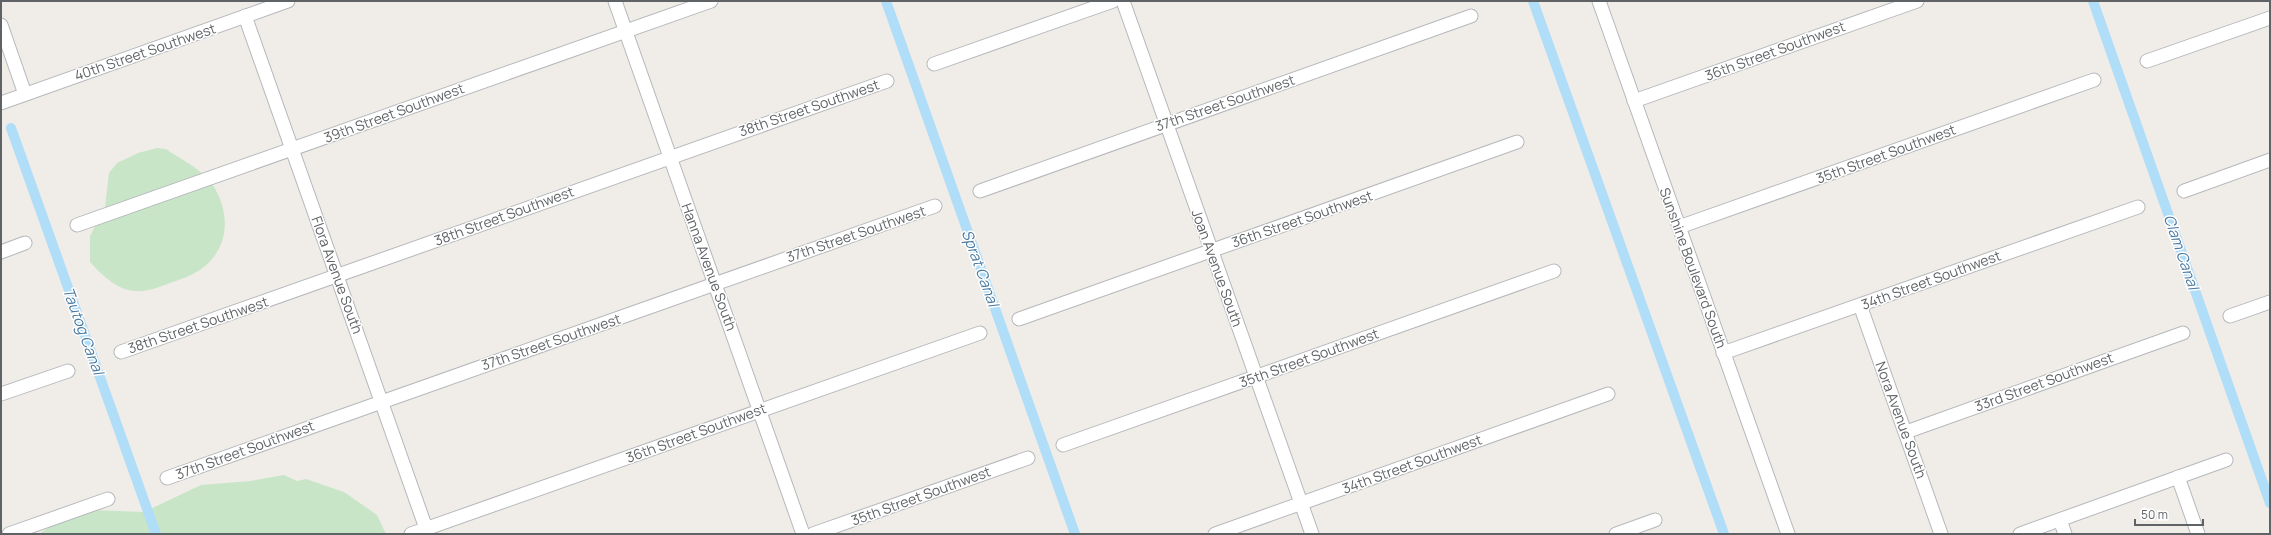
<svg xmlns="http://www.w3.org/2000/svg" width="2271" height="535" viewBox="0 0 2271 535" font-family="Manrope,sans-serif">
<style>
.green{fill:#c9e5c7}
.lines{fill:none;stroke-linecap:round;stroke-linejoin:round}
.canal{stroke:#b0ddf8;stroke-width:10}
.minor-casing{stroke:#b5b8bb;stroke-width:15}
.minor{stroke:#fff;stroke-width:13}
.labels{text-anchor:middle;stroke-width:3;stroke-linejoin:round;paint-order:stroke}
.street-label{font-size:14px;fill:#5f6366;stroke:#fff}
.water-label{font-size:15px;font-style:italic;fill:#4a7aa1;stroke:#fff}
</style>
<rect width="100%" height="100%" fill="#f0ede8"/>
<g class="green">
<path d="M157,148L166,149C179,158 197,167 208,179C227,201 232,236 212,259C202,272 185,278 170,283C159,287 148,292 135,291C117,290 102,275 90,262V236L105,207L109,173L117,163L138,153Z"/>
<polygon points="284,475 297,481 306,479 344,492 377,515 386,534 39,534 58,521 94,510 144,512 201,485 250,481"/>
</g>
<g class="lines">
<g class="canal">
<polyline points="886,1 1075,534"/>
<polyline points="1533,1 1724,534"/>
<polyline points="2093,1 2270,503"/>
<polyline points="11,128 156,534"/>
</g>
<g class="minor-casing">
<g id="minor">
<polyline points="615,1 803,534"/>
<polyline points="1123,1 1312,534"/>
<polyline points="1599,1 1788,534"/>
<polyline points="245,16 428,534"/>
<polyline points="1,25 25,94"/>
<polyline points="2147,61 2270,18"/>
<polyline points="934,64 1113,1"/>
<polyline points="1634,101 1917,1"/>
<polyline points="1,103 288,1"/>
<polyline points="980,191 1471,16"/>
<polyline points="2184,191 2270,160"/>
<polyline points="77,225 711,1"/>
<polyline points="1679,227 2094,80"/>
<polyline points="1,252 25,243"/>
<polyline points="1860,305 1941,534"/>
<polyline points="2230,316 2270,302"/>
<polyline points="1019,319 1517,142"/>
<polyline points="121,352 887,81"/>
<polyline points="1723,353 2138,207"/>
<polyline points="1,394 68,371"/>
<polyline points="1906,432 2183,333"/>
<polyline points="1063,445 1554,271"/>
<polyline points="2178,477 2198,534"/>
<polyline points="167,478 935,206"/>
<polyline points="2060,520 2065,534"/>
<polyline points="9,534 108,499"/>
<polyline points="411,534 980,333"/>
<polyline points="813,534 1028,458"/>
<polyline points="1215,534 1608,394"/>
<polyline points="1616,534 1655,520"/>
<polyline points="2020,534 2226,460"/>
</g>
</g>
<use href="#minor" class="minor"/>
</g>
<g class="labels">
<g class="street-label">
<text transform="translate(1775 51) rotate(-20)" y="5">36th Street Southwest</text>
<text transform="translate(145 52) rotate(-19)" y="5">40th Street Southwest</text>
<text transform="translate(1225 103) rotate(-19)" y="5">37th Street Southwest</text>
<text transform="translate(809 108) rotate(-19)" y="5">38th Street Southwest</text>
<text transform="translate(394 113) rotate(-20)" y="5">39th Street Southwest</text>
<text transform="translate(1886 154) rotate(-20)" y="5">35th Street Southwest</text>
<text transform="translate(504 216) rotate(-20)" y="5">38th Street Southwest</text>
<text transform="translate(1302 219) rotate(-19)" y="5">36th Street Southwest</text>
<text transform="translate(856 234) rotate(-19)" y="5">37th Street Southwest</text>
<text transform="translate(709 267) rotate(70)" y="5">Hanna Avenue South</text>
<text transform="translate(1217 268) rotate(70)" y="5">Joan Avenue South</text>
<text transform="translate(1693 268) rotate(70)" y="5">Sunshine Boulevard South</text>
<text transform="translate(337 275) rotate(70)" y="5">Flora Avenue South</text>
<text transform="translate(1931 280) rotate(-20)" y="5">34th Street Southwest</text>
<text transform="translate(198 325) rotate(-19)" y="5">38th Street Southwest</text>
<text transform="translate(551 342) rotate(-19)" y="5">37th Street Southwest</text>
<text transform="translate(1309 358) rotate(-20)" y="5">35th Street Southwest</text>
<text transform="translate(2044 382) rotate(-20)" y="5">33rd Street Southwest</text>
<text transform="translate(1901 420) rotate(70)" y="5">Nora Avenue South</text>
<text transform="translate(696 433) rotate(-20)" y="5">36th Street Southwest</text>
<text transform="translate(245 450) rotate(-20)" y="5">37th Street Southwest</text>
<text transform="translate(1412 464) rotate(-20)" y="5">34th Street Southwest</text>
<text transform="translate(921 496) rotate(-20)" y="5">35th Street Southwest</text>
</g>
<g class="water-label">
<text transform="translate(2181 252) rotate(71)" y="5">Clam Canal</text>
<text transform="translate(980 268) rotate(70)" y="5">Sprat Canal</text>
<text transform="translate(83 331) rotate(70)" y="5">Tautog Canal</text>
</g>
</g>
<rect width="2271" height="535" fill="none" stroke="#5f6366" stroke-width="4"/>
<path d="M2135 519v6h68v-6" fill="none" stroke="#5f6366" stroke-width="2"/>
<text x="2141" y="519" font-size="12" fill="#5f6366" stroke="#ffffff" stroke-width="3" paint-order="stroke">50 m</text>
</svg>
